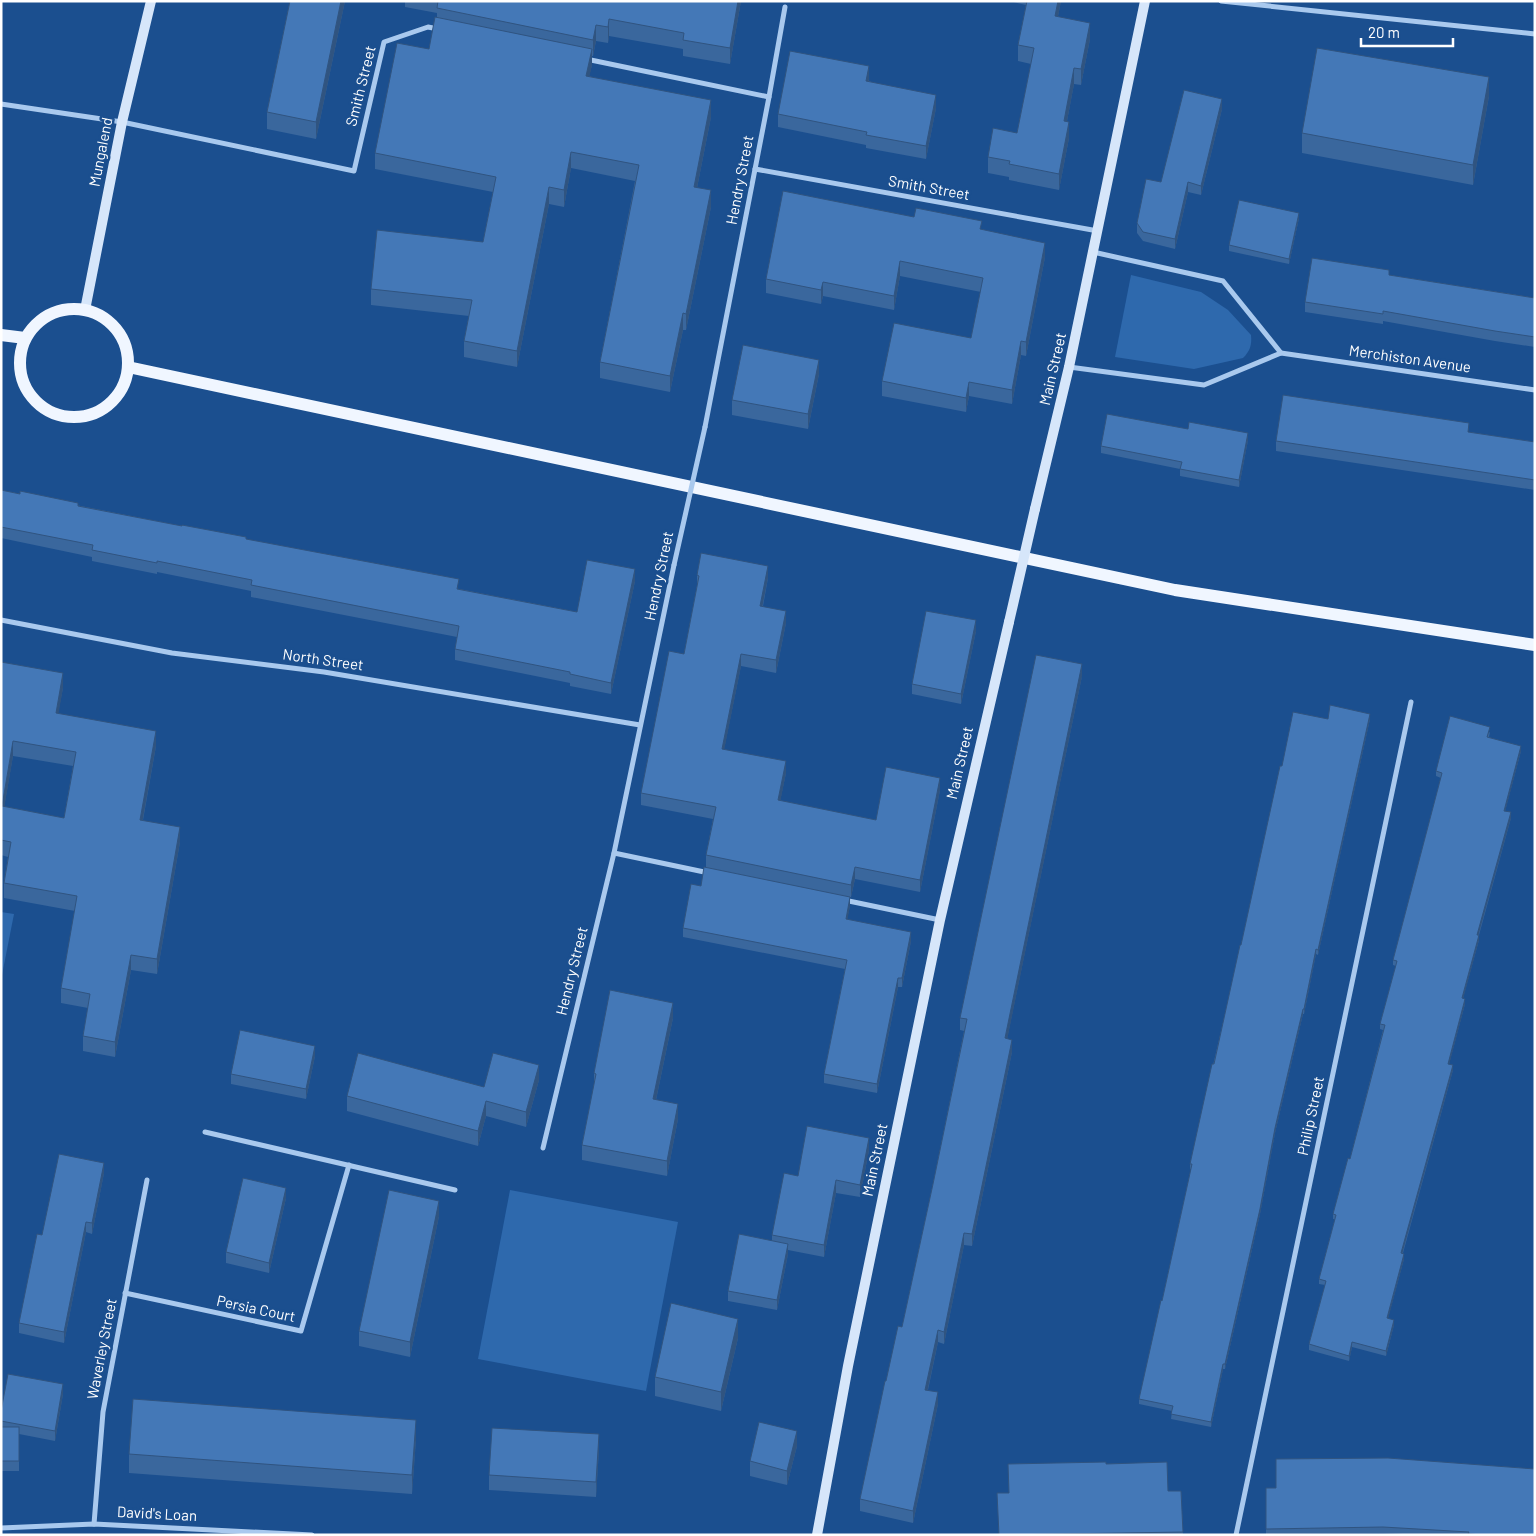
<svg xmlns="http://www.w3.org/2000/svg" width="1536" height="1536" viewBox="0 0 1536 1536" font-family="Barlow,sans-serif">
<style>
.green{fill:#2e69ad}
.lines{fill:none;stroke-linecap:round;stroke-linejoin:round}
.street{stroke:#a9c9ee;stroke-width:5}
.secondary{stroke:#d6e6fa;stroke-width:10}
.primary{stroke:#f0f6ff;stroke-width:12}
.street-bridge{stroke:#a9c9ee;stroke-width:5}
.secondary-bridge{stroke:#d6e6fa;stroke-width:10}
.wall{fill:#3a679d;fill-rule:evenodd}
.shaded-wall{fill:#305480}
.building{fill:#4478b7;stroke:#305480;fill-rule:evenodd}
.labels{text-anchor:middle;stroke-width:5;stroke-linejoin:round;paint-order:stroke}
.street-label{font-size:15px;fill:#fff;stroke:#1b4f8f}
</style>
<rect width="100%" height="100%" fill="#1b4f8f"/>
<g class="green">
<path d="M1131,275L1201,292L1228,310L1251,335C1252,345 1250,351 1243,358L1194,369L1115,357Z"/>
<polygon points="1,912 14,914 1,980"/>
<polygon points="510,1190 678,1222 646,1391 478,1359"/>
</g>
<g class="lines">
<g class="street">
<polyline points="1221,1 1535,34"/>
<polyline points="586,59 769,97"/>
<polyline points="1,104 122,122 354,171 384,42 428,27 438,29"/>
<polyline points="755,169 1098,231"/>
<polyline points="1281,353 1535,390"/>
<polyline points="1069,367 1204,385 1281,353 1223,281 1093,252"/>
<polyline points="705,427 769,97 785,7"/>
<polyline points="1,620 172,653 324,672 640,725"/>
<polyline points="614,853 709,873"/>
<polyline points="844,900 940,920"/>
<polyline points="205,1132 455,1190"/>
<polyline points="543,1148 614,853 674,565"/>
<polyline points="125,1293 301,1331 349,1165"/>
<polyline points="94,1524 103,1412 147,1180"/>
<polyline points="1,1528 94,1524 312,1535"/>
<polyline points="1236,1535 1411,702"/>
</g>
<g class="secondary">
<polyline points="85,310 122,122 151,1"/>
<polyline points="1035,509 1069,367 1145,1"/>
<polyline points="817,1535 848,1366 940,920 1009,622"/>
</g>
<g class="primary">
<circle cx="74" cy="363" r="54"/>
<polyline points="1,335 25,338"/>
<polyline points="128,367 1175,590 1535,645"/>
</g>
<polyline class="street-bridge" points="674,565 705,427"/>
<polyline class="secondary-bridge" points="1009,622 1035,509"/>
</g>
<g class="wall">
<polygon points="290,1 345,1 316,139 267,129 267,112"/>
<polygon points="405,1 741,1 730,64 683,56 683,49 609,36 608,43 596,41 593,56 592,56 592,65 589,76 711,117 697,188 711,207 686,330 683,330 670,392 600,378 600,362 635,181 571,168 564,207 549,204 517,367 464,357 464,341 469,316 371,305 371,289 483,242 493,192 375,169 375,153 429,49 437,17 437,13 405,7"/>
<polygon points="1009,1 1061,1 1058,16 1090,39 1081,85 1074,84 1067,121 1069,138 1059,190 1009,180 1009,177 988,173 988,157 1017,133 1031,64 1018,61 1018,45 1026,5"/>
<polygon points="869,79 869,81 936,108 926,159 866,148 866,145 778,127 778,114"/>
<polygon points="1489,96 1473,185 1302,153 1302,133"/>
<polygon points="1222,109 1201,195 1188,192 1175,249 1143,241 1137,233 1137,223 1161,182"/>
<polygon points="1299,218 1289,264 1229,251 1229,245"/>
<polygon points="982,230 1045,257 1026,356 1021,355 1012,404 969,396 966,412 882,396 882,381 971,338 981,292 900,276 894,310 823,296 821,304 766,293 766,279"/>
<polygon points="1389,275 1535,298 1535,347 1495,341 1383,321 1383,324 1305,312 1305,302"/>
<polygon points="819,374 808,429 732,415 732,400"/>
<polygon points="1469,432 1535,442 1535,490 1276,451 1276,441"/>
<polygon points="1248,440 1239,487 1180,476 1180,469 1101,453 1101,446"/>
<polygon points="1,490 246,539 459,589 577,612 635,581 611,694 570,686 570,683 455,660 455,649 457,637 251,597 251,591 157,572 157,574 92,561 92,557 1,538"/>
<polygon points="697,575 768,578 763,606 786,623 776,673 741,666 724,749 786,773 780,801 876,820 940,790 920,892 855,879 851,897 850,897 850,906 847,919 911,941 902,987 898,987 877,1093 824,1083 824,1074 845,969 683,937 683,928 701,886 706,867 706,855 713,819 641,805 641,793 684,654 697,586"/>
<polygon points="976,631 961,704 912,694 912,684"/>
<path d="M1,662L63,688L58,713L156,746L143,820L180,842L157,974L131,970L115,1057L83,1051V1036L88,1008L61,1003V988L75,911L4,898V883L8,857L1,855ZM13,756L73,766L64,818L4,807Z"/>
<polygon points="1082,676 1007,1039 1012,1052 972,1246 964,1245 944,1344 938,1342 928,1390 938,1404 913,1523 860,1511 860,1499 886,1381 902,1327 933,1184 964,1031 960,1030 960,1018"/>
<polygon points="1328,719 1370,719 1318,955 1316,954 1304,1014 1303,1014 1275,1133 1260,1214 1225,1369 1223,1369 1211,1427 1171,1419 1172,1411 1139,1404 1139,1399 1162,1301 1191,1169 1190,1169 1190,1164 1241,945 1282,766"/>
<polygon points="1490,732 1489,737 1521,751 1505,811 1511,818 1479,935 1479,940 1463,998 1465,1004 1449,1064 1453,1070 1403,1253 1404,1259 1388,1318 1394,1325 1386,1356 1352,1347 1349,1361 1309,1350 1309,1344 1325,1285 1319,1284 1319,1279 1335,1219 1333,1219 1333,1214 1350,1159 1383,1030 1380,1029 1380,1024 1396,966 1393,965 1393,960 1441,778 1436,776 1436,771"/>
<polygon points="673,1018 656,1100 678,1119 667,1176 582,1160 582,1145 594,1087 594,1073"/>
<polygon points="315,1056 306,1099 231,1084 231,1074"/>
<polygon points="539,1080 526,1127 486,1116 478,1146 347,1111 347,1096 484,1087"/>
<polygon points="869,1150 860,1197 836,1193 824,1257 788,1250 788,1254 777,1310 728,1301 728,1291 772,1241 772,1235 798,1176"/>
<polygon points="104,1173 92,1234 86,1232 64,1343 19,1333 19,1323 42,1235"/>
<polygon points="286,1198 269,1273 226,1263 226,1252"/>
<polygon points="439,1216 410,1357 359,1346 359,1331"/>
<polygon points="738,1338 721,1411 655,1396 655,1377"/>
<polygon points="63,1394 55,1441 19,1434 19,1471 1,1471 1,1411"/>
<polygon points="416,1439 412,1494 129,1473 129,1454"/>
<polygon points="797,1446 787,1485 750,1476 750,1461"/>
<polygon points="599,1449 596,1497 489,1490 489,1475"/>
<polygon points="1106,1464 1168,1491 1181,1491 1183,1535 999,1535 1009,1493"/>
<polygon points="1266,1488 1276,1488 1535,1535 1423,1535 1383,1533 1266,1534"/>
</g>
<g class="shaded-wall">
<polygon points="341,1 345,1 316,139 316,122"/>
<polygon points="738,1 741,1 730,64 730,48"/>
<polygon points="1058,1 1061,1 1055,32 1055,16"/>
<polygon points="609,19 609,36 608,43 608,27"/>
<polygon points="1090,23 1090,39 1081,85 1081,69"/>
<polygon points="596,25 596,41 593,56 593,40"/>
<polygon points="592,49 592,65 586,92 586,76"/>
<polygon points="869,66 869,79 866,94 866,81"/>
<polygon points="1074,68 1074,84 1064,137 1064,121"/>
<polygon points="1489,77 1489,96 1473,185 1473,165"/>
<polygon points="936,95 936,108 926,159 926,146"/>
<polygon points="1222,99 1222,109 1201,195 1201,186"/>
<polygon points="711,100 711,117 694,203 694,187"/>
<polygon points="1069,122 1069,138 1059,190 1059,174"/>
<polygon points="571,152 571,168 564,207 564,190"/>
<polygon points="1188,182 1188,192 1175,249 1175,239"/>
<polygon points="549,187 549,204 517,367 517,351"/>
<polygon points="711,190 711,207 686,330 686,314"/>
<polygon points="1299,213 1299,218 1289,264 1289,259"/>
<polygon points="1045,243 1045,257 1026,356 1026,342"/>
<polygon points="900,261 900,276 894,310 894,296"/>
<polygon points="823,282 823,296 821,304 821,290"/>
<polygon points="683,313 683,330 670,392 670,376"/>
<polygon points="1021,341 1021,355 1012,404 1012,390"/>
<polygon points="819,360 819,374 808,429 808,414"/>
<polygon points="969,382 969,396 966,412 966,398"/>
<polygon points="1248,433 1248,440 1239,487 1239,480"/>
<polygon points="768,566 768,578 760,618 760,606"/>
<polygon points="635,569 635,581 611,694 611,683"/>
<polygon points="786,611 786,623 776,673 776,660"/>
<polygon points="976,620 976,631 961,704 961,694"/>
<polygon points="741,654 741,666 722,761 722,749"/>
<polygon points="1082,664 1082,676 1005,1050 1005,1038"/>
<polygon points="63,673 63,688 56,728 56,713"/>
<polygon points="1370,714 1370,719 1318,955 1318,950"/>
<polygon points="156,731 156,746 140,835 140,820"/>
<polygon points="13,741 13,756 2,821 2,806"/>
<polygon points="1521,746 1521,751 1504,816 1504,811"/>
<polygon points="786,761 786,773 778,813 778,800"/>
<polygon points="940,778 940,790 920,892 920,880"/>
<polygon points="1511,812 1511,818 1477,940 1477,935"/>
<polygon points="180,827 180,842 157,974 157,959"/>
<polygon points="855,867 855,879 851,897 851,885"/>
<polygon points="850,897 850,906 846,928 846,919"/>
<polygon points="911,932 911,941 902,987 902,978"/>
<polygon points="1479,935 1479,940 1462,1003 1462,998"/>
<polygon points="1316,949 1316,954 1304,1014 1304,1009"/>
<polygon points="131,955 131,970 115,1057 115,1042"/>
<polygon points="898,978 898,987 877,1093 877,1084"/>
<polygon points="1465,999 1465,1004 1448,1069 1448,1064"/>
<polygon points="673,1003 673,1018 653,1114 653,1099"/>
<polygon points="1303,1009 1303,1014 1275,1133 1260,1214 1225,1369 1225,1364 1275,1128"/>
<polygon points="1012,1040 1012,1052 972,1246 972,1234"/>
<polygon points="315,1046 315,1056 306,1099 306,1089"/>
<polygon points="539,1065 539,1080 526,1127 526,1112"/>
<polygon points="1453,1065 1453,1070 1401,1258 1401,1253"/>
<polygon points="486,1101 486,1116 478,1146 478,1131"/>
<polygon points="678,1104 678,1119 667,1176 667,1161"/>
<polygon points="869,1138 869,1150 860,1197 860,1185"/>
<polygon points="104,1163 104,1173 92,1234 92,1223"/>
<polygon points="836,1180 836,1193 824,1257 824,1245"/>
<polygon points="286,1188 286,1198 269,1273 269,1263"/>
<polygon points="439,1201 439,1216 410,1357 410,1342"/>
<polygon points="86,1222 86,1232 64,1343 64,1332"/>
<polygon points="964,1233 964,1245 944,1344 944,1332"/>
<polygon points="788,1244 788,1254 777,1310 777,1300"/>
<polygon points="1404,1254 1404,1259 1387,1323 1387,1318"/>
<polygon points="738,1319 738,1338 721,1411 721,1392"/>
<polygon points="1394,1320 1394,1325 1386,1356 1386,1351"/>
<polygon points="938,1330 938,1342 925,1402 925,1390"/>
<polygon points="1352,1342 1352,1347 1349,1361 1349,1356"/>
<polygon points="1223,1364 1223,1369 1211,1427 1211,1422"/>
<polygon points="63,1384 63,1394 55,1441 55,1431"/>
<polygon points="938,1392 938,1404 913,1523 913,1511"/>
<polygon points="416,1420 416,1439 412,1494 412,1475"/>
<polygon points="797,1431 797,1446 787,1485 787,1471"/>
<polygon points="599,1434 599,1449 596,1497 596,1482"/>
</g>
<g class="building">
<polygon points="290,1 341,1 316,122 267,112"/>
<polygon points="438,1 738,1 730,48 683,40 684,33 609,19 608,27 596,25 593,40 437,8"/>
<polygon points="1027,1 1058,1 1055,16 1090,23 1081,69 1074,68 1064,121 1069,122 1059,174 1009,164 1010,161 988,157 993,128 1017,133 1034,48 1018,45"/>
<polygon points="435,17 592,49 586,76 711,100 694,187 711,190 686,314 683,313 670,376 600,362 639,165 571,152 564,190 549,187 517,351 464,341 472,300 371,289 377,230 483,242 496,177 375,153 397,43 429,49"/>
<polygon points="1317,48 1489,77 1473,165 1302,133"/>
<polygon points="790,51 869,66 866,81 936,95 926,146 866,135 867,132 778,114"/>
<polygon points="1184,90 1222,99 1201,186 1188,182 1175,239 1143,232 1137,223 1146,179 1161,182"/>
<polygon points="783,191 914,217 916,208 982,221 980,229 1045,243 1026,342 1021,341 1012,390 969,382 966,398 882,381 894,323 971,338 983,278 900,261 894,296 823,282 821,290 766,279"/>
<polygon points="1239,200 1299,213 1289,259 1229,245"/>
<polygon points="1312,258 1389,270 1389,275 1535,298 1535,337 1495,331 1383,311 1383,314 1305,302"/>
<polygon points="743,345 819,360 808,414 732,400"/>
<polygon points="1283,395 1469,423 1468,432 1535,442 1535,480 1276,441"/>
<polygon points="1107,414 1188,429 1189,422 1248,433 1239,480 1180,469 1182,462 1101,446"/>
<polygon points="1,490 20,494 20,491 78,503 78,506 182,526 182,525 246,537 246,539 459,579 457,589 577,612 587,560 635,569 611,683 570,674 570,672 455,649 459,626 251,585 252,580 157,561 157,563 92,550 93,545 1,527"/>
<polygon points="701,553 768,566 760,606 786,611 776,660 741,654 722,749 786,761 778,800 876,820 886,767 940,778 920,880 855,867 851,885 706,855 716,807 641,793 669,651 684,654 699,576 697,575"/>
<polygon points="926,611 976,620 961,694 912,684"/>
<polygon points="1036,655 1082,664 1005,1038 1012,1040 972,1234 964,1233 944,1332 938,1330 925,1390 938,1392 913,1511 860,1499 885,1381 886,1381 898,1326 902,1327 933,1184 967,1019 960,1018"/>
<path d="M1,662L63,673L56,713L156,731L140,820L180,827L157,959L131,955L115,1042L83,1036L90,994L61,988L77,896L4,883L11,842L1,840ZM13,741L76,752L64,818L2,806Z"/>
<polygon points="1330,705 1370,714 1318,950 1316,949 1304,1009 1303,1009 1275,1128 1260,1209 1225,1364 1223,1364 1211,1422 1171,1414 1173,1406 1139,1399 1161,1300 1162,1301 1192,1164 1190,1164 1199,1123 1212,1064 1214,1064 1240,945 1241,945 1280,766 1282,766 1293,712 1328,719"/>
<polygon points="1450,716 1490,727 1487,737 1521,746 1504,811 1511,812 1477,935 1479,935 1462,998 1465,999 1448,1064 1453,1065 1401,1253 1404,1254 1387,1318 1394,1320 1386,1351 1352,1342 1349,1356 1309,1344 1326,1281 1319,1279 1336,1215 1333,1214 1348,1158 1350,1159 1385,1025 1380,1024 1397,961 1393,960 1442,773 1436,771"/>
<polygon points="704,867 850,897 846,919 911,932 902,978 898,978 877,1084 824,1074 847,960 683,928 691,884 701,886"/>
<polygon points="610,990 673,1003 653,1099 678,1104 667,1161 582,1145 596,1074 594,1073"/>
<polygon points="240,1030 315,1046 306,1089 231,1074"/>
<polygon points="358,1053 484,1087 493,1053 539,1065 526,1112 486,1101 478,1131 347,1096"/>
<polygon points="807,1126 869,1138 860,1185 836,1180 824,1245 772,1235 784,1173 798,1176"/>
<polygon points="59,1154 104,1163 92,1223 86,1222 64,1332 19,1323 37,1234 42,1235"/>
<polygon points="243,1178 286,1188 269,1263 226,1252"/>
<polygon points="389,1190 439,1201 410,1342 359,1331"/>
<polygon points="739,1234 788,1244 777,1300 728,1291"/>
<polygon points="671,1303 738,1319 721,1392 655,1377"/>
<polygon points="8,1374 63,1384 55,1431 1,1421 1,1411"/>
<polygon points="133,1399 416,1420 412,1475 129,1454"/>
<polygon points="759,1422 797,1431 787,1471 750,1461"/>
<rect x="1" y="1427" width="18" height="34"/>
<polygon points="492,1428 599,1434 596,1482 489,1475"/>
<polygon points="1388,1458 1535,1469 1535,1535 1483,1535 1468,1534 1469,1532 1383,1527 1266,1529 1266,1488 1276,1488 1276,1459"/>
<polygon points="1106,1462 1106,1464 1167,1462 1168,1491 1181,1491 1183,1532 999,1535 997,1493 1009,1493 1008,1464"/>
</g>
<g class="labels">
<g class="street-label">
<text transform="translate(361 86) rotate(-76)" y="5">Smith Street</text>
<text transform="translate(101 152) rotate(-79)" y="5">Mungalend</text>
<text transform="translate(740 180) rotate(-79)" y="5">Hendry Street</text>
<text transform="translate(929 188) rotate(10)" y="5">Smith Street</text>
<text transform="translate(1410 359) rotate(8)" y="5">Merchiston Avenue</text>
<text transform="translate(1053 369) rotate(-77)" y="5">Main Street</text>
<text transform="translate(659 576) rotate(-78)" y="5">Hendry Street</text>
<text transform="translate(323 660) rotate(8)" y="5">North Street</text>
<text transform="translate(960 763) rotate(-77)" y="5">Main Street</text>
<text transform="translate(572 971) rotate(-76)" y="5">Hendry Street</text>
<text transform="translate(1311 1116) rotate(-78)" y="5">Philip Street</text>
<text transform="translate(875 1160) rotate(-78)" y="5">Main Street</text>
<text transform="translate(256 1309) rotate(12)" y="5">Persia Court</text>
<text transform="translate(102 1349) rotate(-79)" y="5">Waverley Street</text>
<text transform="translate(157 1514) rotate(3)" y="5">David's Loan</text>
</g>
</g>
<rect width="1536" height="1536" fill="none" stroke="#ffffff" stroke-width="5"/>
<path d="M1361 38v8h92v-8" fill="none" stroke="#ffffff" stroke-width="2.5"/>
<text x="1368" y="38" font-size="15" fill="#ffffff" stroke="#1b4f8f" stroke-width="4" paint-order="stroke">20 m</text>
</svg>
